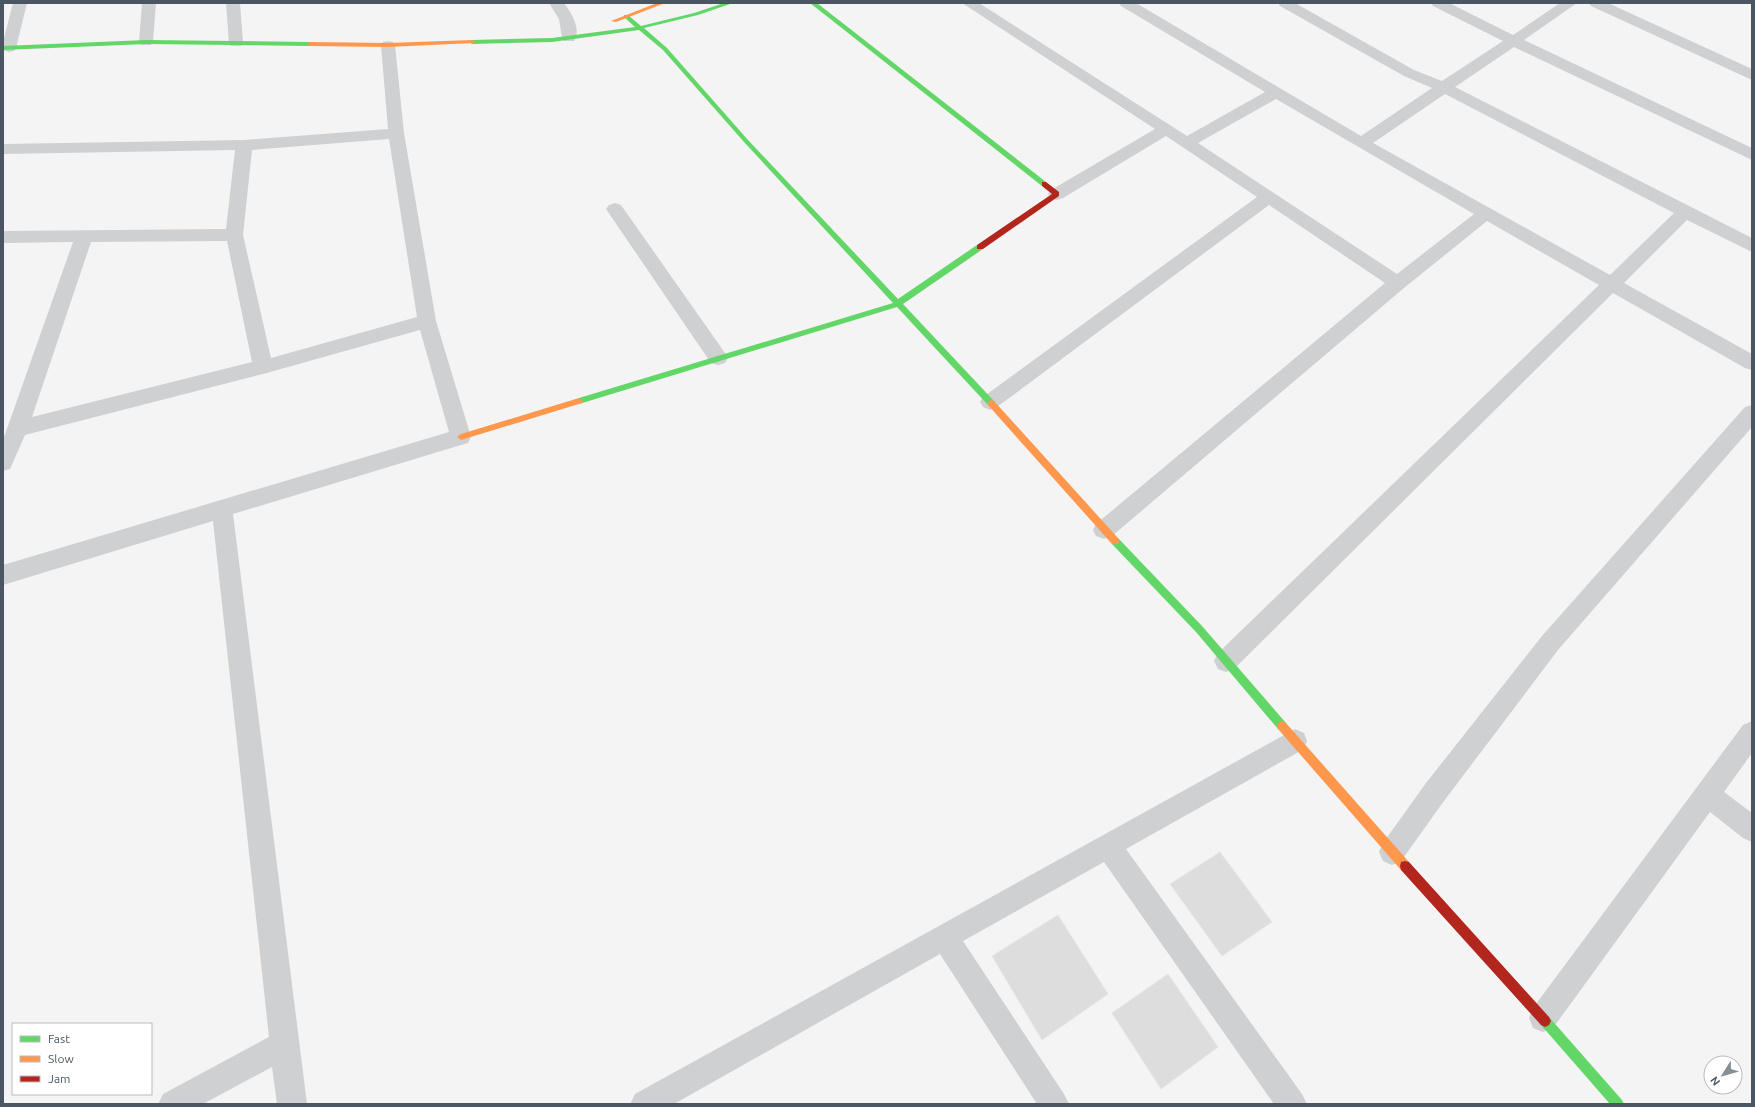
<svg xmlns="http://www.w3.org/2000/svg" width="1755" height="1107" viewBox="0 0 1755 1107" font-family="Ubuntu,sans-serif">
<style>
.building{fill:#ddddde;stroke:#e5e6e7}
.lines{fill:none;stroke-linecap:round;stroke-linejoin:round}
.street{fill:#ced0d2;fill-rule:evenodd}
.fast{fill:#63d668;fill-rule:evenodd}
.slow{fill:#ff974d;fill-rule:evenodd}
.jam{fill:#b3261e;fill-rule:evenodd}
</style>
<rect width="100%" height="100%" fill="#f4f4f4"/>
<g class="building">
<polygon points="1220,852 1272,922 1222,956 1170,884"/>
<polygon points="1058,915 1108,994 1042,1040 992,956"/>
<polygon points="1168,974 1218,1047 1161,1089 1112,1013"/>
</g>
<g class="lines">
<g class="street">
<polygon points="13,3 27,3 16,48 14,51 9,52 3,50 3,42"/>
<polygon points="142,3 156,3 153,42 151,45 141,45 139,42"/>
<polygon points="226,3 240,3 243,43 241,46 231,46 229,43"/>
<path d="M549,3H564C571,12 582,30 574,41H564L562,38L559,19Z"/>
<path d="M962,3H979L1187,136L1265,92L1121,6L1119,3H1136L1361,136L1432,88L1404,76L1280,6L1278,3H1295L1414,70L1442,81L1503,41L1433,6L1431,3H1449L1513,35L1560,3H1577L1524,40L1752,148V160L1514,47L1455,87L1752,238V252L1687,220L1624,283L1752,354V370L1745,368L1613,293L1234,669L1226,672L1218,669L1214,661L1218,653L1599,285L1487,221L1404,288L1112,536L1104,539L1096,536L1093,530L1096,524L1385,283L1269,205L997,407L990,410L983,407L980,402L983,397L1257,197L1166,136L1063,198L1057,200L1051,198L1048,194L1051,190L1155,129ZM1445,94L1674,213L1610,275L1373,143ZM1276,99L1474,214L1397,274L1198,143Z"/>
<polygon points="1589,3 1608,3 1752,69 1752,80 1591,6"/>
<path d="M388,41L393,42L395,45L404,133L436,321L471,437L468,443L461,445L233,514L307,1104H277L272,1067L203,1104H158L163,1094L269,1037L213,521L3,585V565L449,432L420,330L263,374L25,435L10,469L3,471V440L73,242L3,243V231L226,229L235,150L3,154V144L244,140L388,129L381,45L383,42ZM389,139L417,317L271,358L243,235L252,150ZM227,241L252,362L32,417L91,242Z"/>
<polygon points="615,203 621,205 725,353 728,358 725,363 718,365 711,363 606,209 609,205"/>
<polygon points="1752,405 1752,427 1558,650 1444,801 1401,861 1392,865 1383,861 1379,852 1383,843 1426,783 1542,636 1745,407"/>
<polygon points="1752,721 1752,753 1724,792 1752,813 1752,842 1743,838 1710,812 1553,1028 1543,1032 1533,1028 1529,1018 1533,1008 1743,725"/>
<polygon points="1295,729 1304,733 1307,741 1304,749 1126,849 1302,1094 1307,1104 1274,1104 1104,862 963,941 1064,1094 1069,1104 1037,1104 940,954 674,1104 630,1104 635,1094"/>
</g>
<g class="fast">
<polygon points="724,3 733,3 698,15 644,28 667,48 748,140 898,299 977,245 983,245 983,249 903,304 994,401 995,403 994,405 988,405 897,307 579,404 576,403 575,401 579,398 893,303 744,142 663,50 639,30 552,42 472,44 469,42 472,40 552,38 635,27 624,17 624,15 628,15 641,26 694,13"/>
<polygon points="810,3 817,3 1046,182 1046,186 1042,186"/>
<polygon points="146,40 310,42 313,44 310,46 146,44 3,50 3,46"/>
<polygon points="1115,537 1118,538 1202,626 1286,723 1287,726 1286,729 1282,731 1278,729 1196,632 1112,544 1111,541 1112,538"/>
<polygon points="1545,1015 1549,1017 1622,1100 1624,1104 1610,1104 1541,1025 1539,1021 1541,1017"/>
</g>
<g class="slow">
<polygon points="657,3 665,3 616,22 611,21"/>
<polygon points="472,40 475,42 474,43 388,47 310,46 307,44 310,42 388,43"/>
<polygon points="579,398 583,401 582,403 461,440 457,437 461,434"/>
<polygon points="991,400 994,401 1118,538 1119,541 1118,544 1112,544 988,405 987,403"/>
<polygon points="1282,721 1286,723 1409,862 1410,866 1409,870 1405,871 1401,870 1278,729 1277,726 1278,723"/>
</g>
<g class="jam">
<polygon points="1042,182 1046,182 1059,192 1059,196 983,249 977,249 977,245 1052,194 1042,186"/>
<polygon points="1405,861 1409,862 1549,1017 1551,1021 1549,1025 1545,1027 1541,1025 1401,870 1400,866 1401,862"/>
</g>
</g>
<rect width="1755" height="1107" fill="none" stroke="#4a5661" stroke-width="8"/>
<rect x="12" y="1023" width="140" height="72" fill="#ffffff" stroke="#b7bbc0"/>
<rect x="20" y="1036" width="20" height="6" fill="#63d668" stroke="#b7bbc0"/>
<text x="48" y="1043" font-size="12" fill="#4a5661">Fast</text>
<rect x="20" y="1056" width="20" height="6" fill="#ff974d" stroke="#b7bbc0"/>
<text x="48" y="1063" font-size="12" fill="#4a5661">Slow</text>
<rect x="20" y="1076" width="20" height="6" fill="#b3261e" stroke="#b7bbc0"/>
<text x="48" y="1083" font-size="12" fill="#4a5661">Jam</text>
<g transform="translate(1723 1075) rotate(233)"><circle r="19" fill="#ffffff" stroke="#b7bbc0"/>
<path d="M0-3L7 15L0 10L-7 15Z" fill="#868d94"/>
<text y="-6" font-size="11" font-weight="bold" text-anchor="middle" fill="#4a5661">N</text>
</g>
</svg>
